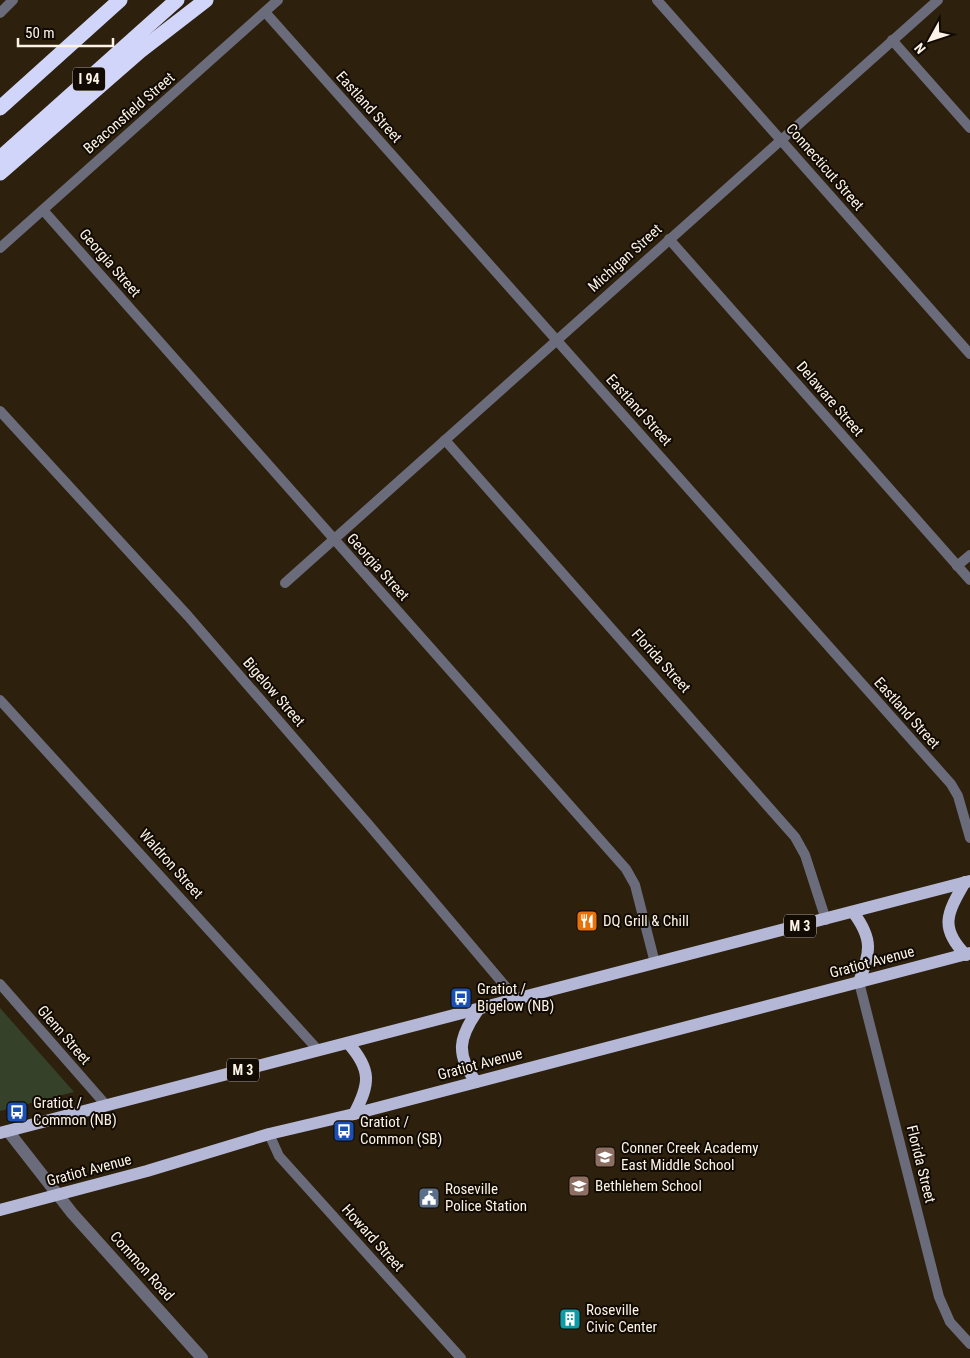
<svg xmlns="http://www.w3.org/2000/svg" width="970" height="1358" viewBox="0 0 970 1358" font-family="'Roboto Condensed',sans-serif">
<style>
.green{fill:#354229}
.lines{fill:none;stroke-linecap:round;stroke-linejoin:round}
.minor{stroke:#6b6c7b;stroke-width:10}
.tertiary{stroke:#6b6c7b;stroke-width:12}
.primary{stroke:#b4b7d6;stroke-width:12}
.motorway{stroke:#d1d5fa;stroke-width:15}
.labels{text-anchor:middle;stroke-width:4;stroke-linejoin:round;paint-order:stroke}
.shield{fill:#110b04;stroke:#b6ada2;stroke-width:1}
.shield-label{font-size:14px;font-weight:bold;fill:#fcf2e6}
.street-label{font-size:15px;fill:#fcf2e6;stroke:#110b04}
.poi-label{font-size:15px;fill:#fcf2e6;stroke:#110b04;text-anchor:start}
</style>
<rect width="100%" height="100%" fill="#2d200c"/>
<polygon class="green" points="0,1008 74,1092 0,1111"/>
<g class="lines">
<g class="minor">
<polyline points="657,0 970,354"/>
<polyline points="265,12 951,784 958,796 970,838"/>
<polyline points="0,13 13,0"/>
<polyline points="892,40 970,128"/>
<polyline points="43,210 626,869 635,885 655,963"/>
<polyline points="669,239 970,580"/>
<polyline points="0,248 278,0"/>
<polyline points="0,411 188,616 369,825 517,1000"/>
<polyline points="445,440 795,837 805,855 826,920"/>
<polyline points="957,566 970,555"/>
<polyline points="285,583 938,0"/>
<polyline points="0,700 318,1050"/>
<polyline points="859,982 939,1297 950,1322 970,1344"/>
<polyline points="0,984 106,1105"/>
<polyline points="269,1134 279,1156 461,1358"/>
</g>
<polyline class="tertiary" points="8,1131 72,1213 202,1358"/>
<g class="primary">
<path d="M965,882C948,912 938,927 966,955"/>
<path d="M853,912C874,940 870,952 859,982"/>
<path d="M348,1043C372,1070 370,1084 354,1114"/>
<path d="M476,1082C455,1054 459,1037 478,1010"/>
<polyline points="0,1133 970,881"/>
<polyline points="0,1210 147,1171 269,1134 354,1114 970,953"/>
</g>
<g class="motorway">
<polyline points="0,108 120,0"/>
<polyline points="0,158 177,0"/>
<polyline points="0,173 140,51 206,0"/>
</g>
</g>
<defs>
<g id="restaurant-square" transform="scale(1.125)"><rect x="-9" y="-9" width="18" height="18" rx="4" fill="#e8710a" stroke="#110b04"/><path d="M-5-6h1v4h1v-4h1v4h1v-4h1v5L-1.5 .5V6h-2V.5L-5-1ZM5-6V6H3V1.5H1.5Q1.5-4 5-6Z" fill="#fff"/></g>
<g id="bus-square" transform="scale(1.125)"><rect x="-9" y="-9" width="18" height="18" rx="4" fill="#1a4fb4" stroke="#110b04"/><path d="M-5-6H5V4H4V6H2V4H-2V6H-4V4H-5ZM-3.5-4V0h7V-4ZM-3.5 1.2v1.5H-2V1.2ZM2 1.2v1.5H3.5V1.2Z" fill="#fff"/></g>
<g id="school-square" transform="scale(1.125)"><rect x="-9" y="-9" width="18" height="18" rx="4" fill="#8d6e63" stroke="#110b04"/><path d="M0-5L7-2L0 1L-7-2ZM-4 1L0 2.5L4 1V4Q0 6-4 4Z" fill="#fff"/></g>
<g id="civic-square" transform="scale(1.125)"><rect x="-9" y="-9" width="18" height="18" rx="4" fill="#5c6f8a" stroke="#110b04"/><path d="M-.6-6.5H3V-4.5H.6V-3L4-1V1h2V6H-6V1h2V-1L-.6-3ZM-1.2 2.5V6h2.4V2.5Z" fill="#fff"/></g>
<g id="building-square" transform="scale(1.125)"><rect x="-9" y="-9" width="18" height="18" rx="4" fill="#0f9aa8" stroke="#110b04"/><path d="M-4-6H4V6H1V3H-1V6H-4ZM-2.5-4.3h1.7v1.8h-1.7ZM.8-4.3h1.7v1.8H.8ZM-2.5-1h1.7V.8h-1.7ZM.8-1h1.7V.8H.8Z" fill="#fff"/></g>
</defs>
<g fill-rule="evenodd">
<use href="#restaurant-square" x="587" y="921"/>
<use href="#bus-square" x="461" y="998"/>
<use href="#bus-square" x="17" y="1112"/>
<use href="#bus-square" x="344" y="1131"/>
<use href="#school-square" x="605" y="1157"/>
<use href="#school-square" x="579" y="1186"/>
<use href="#civic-square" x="429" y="1198"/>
<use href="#building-square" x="570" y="1319"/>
</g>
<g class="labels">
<g class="shield">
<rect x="73" y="67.5" width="32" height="23" rx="4"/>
<rect x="784" y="914.5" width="32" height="23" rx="4"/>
<rect x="227" y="1058.5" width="32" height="23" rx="4"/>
</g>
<g class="shield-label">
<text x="89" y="84">I 94</text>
<text x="800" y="931">M 3</text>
<text x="243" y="1075">M 3</text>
</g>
<g class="street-label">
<text transform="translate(369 107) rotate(48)" y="5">Eastland Street</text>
<text transform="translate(129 113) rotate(-41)" y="5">Beaconsfield Street</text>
<text transform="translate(825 167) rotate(49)" y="5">Connecticut Street</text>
<text transform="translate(625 258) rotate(-42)" y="5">Michigan Street</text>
<text transform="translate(110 263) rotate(49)" y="5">Georgia Street</text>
<text transform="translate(830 399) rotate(49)" y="5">Delaware Street</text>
<text transform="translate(639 410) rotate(48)" y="5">Eastland Street</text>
<text transform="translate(378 567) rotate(48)" y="5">Georgia Street</text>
<text transform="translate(661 661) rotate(48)" y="5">Florida Street</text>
<text transform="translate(274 692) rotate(49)" y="5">Bigelow Street</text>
<text transform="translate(907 713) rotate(48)" y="5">Eastland Street</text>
<text transform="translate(171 864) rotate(48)" y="5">Waldron Street</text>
<text transform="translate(872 962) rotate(-15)" y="5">Gratiot Avenue</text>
<text transform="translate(64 1035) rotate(49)" y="5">Glenn Street</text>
<text transform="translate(480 1064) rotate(-15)" y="5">Gratiot Avenue</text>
<text transform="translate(921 1164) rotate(76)" y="5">Florida Street</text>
<text transform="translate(89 1170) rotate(-15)" y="5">Gratiot Avenue</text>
<text transform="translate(373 1238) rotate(48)" y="5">Howard Street</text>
<text transform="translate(142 1266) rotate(48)" y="5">Common Road</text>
</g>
<g class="poi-label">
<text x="603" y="926">DQ Grill &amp; Chill</text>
<text x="477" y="994">Gratiot /<tspan x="477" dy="17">Bigelow (NB)</tspan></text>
<text x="33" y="1108">Gratiot /<tspan x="33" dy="17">Common (NB)</tspan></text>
<text x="360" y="1127">Gratiot /<tspan x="360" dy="17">Common (SB)</tspan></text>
<text x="621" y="1153">Conner Creek Academy<tspan x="621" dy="17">East Middle School</tspan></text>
<text x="595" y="1191">Bethlehem School</text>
<text x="445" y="1194">Roseville<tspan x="445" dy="17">Police Station</tspan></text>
<text x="586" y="1315">Roseville<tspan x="586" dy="17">Civic Center</tspan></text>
</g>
</g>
<g transform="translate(930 40) rotate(230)" stroke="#110b04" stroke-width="4" paint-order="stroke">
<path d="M0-4L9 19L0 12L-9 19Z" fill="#fcf2e6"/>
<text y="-8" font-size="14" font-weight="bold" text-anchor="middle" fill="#fcf2e6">N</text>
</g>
<path d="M18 38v8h95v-8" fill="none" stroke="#fcf2e6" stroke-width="2.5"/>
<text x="25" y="38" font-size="15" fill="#fcf2e6" stroke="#110b04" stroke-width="4" paint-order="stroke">50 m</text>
</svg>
